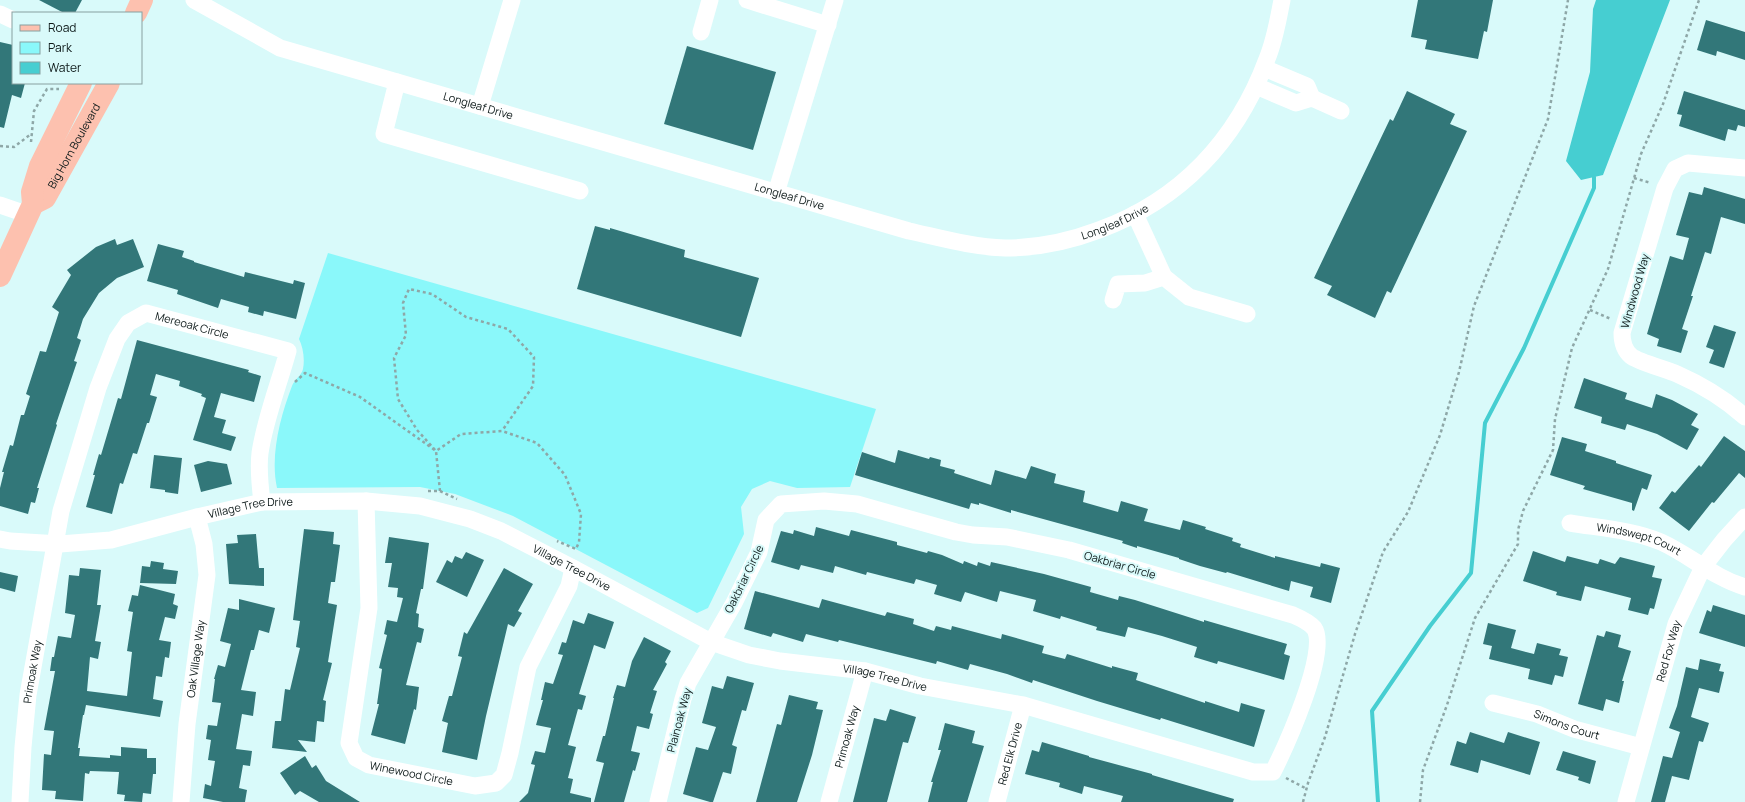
<svg xmlns="http://www.w3.org/2000/svg" width="1745" height="802" viewBox="0 0 1745 802" font-family="Manrope,sans-serif">
<style>
.green{fill:#8af8fa}
.water{fill:#46ced1}
.lines{fill:none;stroke-linecap:round;stroke-linejoin:round}
.stream{stroke:#46ced1;stroke-width:4}
.building{fill:#327779}
.path{stroke:#8ea7a7;stroke-width:2.5;stroke-dasharray:3 3;stroke-linecap:butt}
.minor{stroke:#fff;stroke-width:17}
.major{stroke:#fdc1af;stroke-width:22}
.labels{text-anchor:middle;stroke-width:4;stroke-linejoin:round;paint-order:stroke}
.street-label{font-size:11px;fill:#0e1a1a;stroke:#d9fafa}
</style>
<rect width="100%" height="100%" fill="#d9fafa"/>
<path class="green" d="M328,253L876,409L850,487L797,488L770,481L752,489L741,507L744,534L708,608L697,613L513,516L455,494L420,487L277,488C270,456 280,417 292,386C294,380 302,375 303,369C305,359 303,347 299,339Z"/>
<polygon class="water" points="1596,0 1670,0 1603,175 1581,180 1566,161 1590,72 1593,9"/>
<g class="lines">
<polyline class="stream" points="1378,802 1372,711 1430,626 1471,573 1485,423 1524,348 1594,188 1594,177"/>
</g>
<g class="building">
<polygon points="39,0 82,0 75,13 64,13"/>
<polygon points="1418,0 1493,0 1487,32 1484,31 1478,59 1425,49 1427,40 1411,37"/>
<polygon points="1706,20 1745,32 1745,60 1717,51 1716,56 1697,50"/>
<polygon points="0,42 13,45 13,83 25,83 21,98 12,95 4,128 0,127"/>
<polygon points="687,46 776,72 753,150 664,124"/>
<polygon points="1407,91 1455,114 1450,124 1467,131 1391,293 1387,291 1375,318 1327,295 1332,286 1314,278 1390,119 1393,121"/>
<polygon points="1684,91 1745,110 1745,127 1738,125 1736,131 1728,129 1725,141 1679,126 1682,115 1677,114"/>
<polygon points="1704,187 1745,199 1745,224 1721,217 1711,254 1705,252 1691,296 1693,296 1682,329 1688,331 1681,353 1657,346 1659,339 1647,334 1670,256 1683,260 1689,238 1676,235 1689,192 1702,195"/>
<polygon points="595,226 610,230 610,228 685,250 684,257 759,278 741,337 577,289"/>
<polygon points="115,239 117,245 133,239 144,267 117,278 99,293 83,319 77,338 81,340 74,361 77,362 56,424 57,425 37,488 39,488 35,503 31,502 28,514 0,506 0,488 4,472 2,472 10,445 13,446 21,415 24,415 30,396 26,394 40,351 46,352 59,312 52,307 71,275 67,270 96,247"/>
<polygon points="158,244 184,251 182,257 194,261 194,262 244,277 245,272 293,284 294,280 305,283 296,319 264,311 263,316 248,312 249,307 221,299 218,308 177,294 178,290 147,281"/>
<polygon points="1714,325 1736,332 1724,368 1709,363 1714,350 1706,347"/>
<polygon points="137,340 249,370 248,372 261,376 254,402 221,393 214,417 226,420 222,433 236,437 231,451 193,440 206,398 201,396 202,394 179,386 180,381 156,374 150,395 157,397 149,423 147,423 137,454 133,453 123,484 120,483 112,514 86,507 95,475 93,475 99,454 101,455 118,398 121,399"/>
<polygon points="1584,378 1627,393 1625,399 1652,408 1656,394 1672,400 1698,414 1691,425 1699,429 1687,450 1657,434 1627,424 1625,430 1601,423 1602,417 1574,408"/>
<polygon points="1724,436 1745,451 1745,478 1739,473 1714,503 1712,502 1689,531 1659,508 1672,491 1675,493 1699,465 1701,467"/>
<polygon points="1562,437 1587,444 1585,451 1616,461 1616,463 1652,475 1647,490 1642,488 1634,511 1632,510 1632,503 1583,489 1585,486 1550,475"/>
<polygon points="898,450 929,459 930,457 941,460 940,466 955,470 954,473 991,485 995,470 1026,479 1031,466 1056,474 1054,483 1085,491 1083,502 1118,512 1121,501 1148,509 1144,521 1180,530 1183,520 1206,527 1205,529 1233,538 1232,541 1241,544 1240,547 1275,558 1275,556 1320,567 1321,563 1340,568 1331,603 1310,597 1313,587 1291,581 1289,591 1227,572 1226,573 1200,566 1179,559 1179,558 1137,546 1137,548 1122,543 1123,541 1011,510 1011,513 979,503 979,505 971,503 969,509 855,475 862,452 895,463"/>
<polygon points="154,455 182,458 178,494 165,492 165,490 150,488"/>
<polygon points="208,461 227,464 232,484 201,492 194,465"/>
<polygon points="816,527 849,536 851,530 897,542 897,545 927,553 928,551 942,555 963,564 964,561 977,566 978,562 990,566 991,562 1044,574 1091,587 1090,592 1118,600 1119,596 1135,600 1204,622 1204,620 1287,644 1284,654 1290,656 1284,680 1218,661 1217,664 1194,657 1197,647 1162,636 1128,627 1125,637 1096,630 1097,627 1061,616 1060,619 1033,611 1036,600 1000,591 997,602 965,592 961,602 934,594 937,585 916,579 914,584 867,572 866,575 835,566 833,573 801,565 799,570 771,562 781,531 793,534 794,530 814,536"/>
<polygon points="304,529 334,532 333,544 340,545 335,582 331,582 328,603 337,605 328,662 332,663 323,700 326,701 324,722 317,721 315,742 298,740 307,752 272,748 275,721 281,721 285,689 290,690 300,648 296,647 300,621 293,620"/>
<polygon points="256,534 259,568 264,568 264,586 229,584 226,544 238,543 237,535"/>
<polygon points="389,537 429,543 423,589 421,589 416,613 419,614 418,627 424,629 421,643 417,642 406,685 419,687 416,710 414,709 405,744 371,735 379,704 377,704 382,669 379,668 387,635 384,634 387,620 397,622 403,598 397,597 398,588 388,587 392,563 385,563"/>
<polygon points="1533,551 1565,562 1567,556 1598,564 1600,559 1615,564 1620,557 1655,566 1652,577 1662,579 1654,609 1650,608 1648,615 1628,610 1631,598 1585,586 1581,601 1556,595 1557,592 1523,581"/>
<polygon points="466,552 484,560 467,597 436,582 447,560 452,563 455,556 462,559"/>
<polygon points="151,561 164,563 163,569 178,571 176,584 140,583 142,566 150,567"/>
<polygon points="80,568 101,570 97,605 101,605 95,641 101,642 98,659 90,657 87,691 127,696 132,652 127,651 133,612 128,611 132,595 138,596 140,585 175,594 173,604 178,606 175,619 165,617 159,640 171,642 169,658 165,657 162,677 156,676 153,699 163,701 160,717 86,705 84,715 83,715 78,748 80,748 79,756 110,758 110,755 121,756 121,747 147,749 147,758 156,758 156,774 153,774 151,794 143,793 142,802 124,801 125,795 117,794 119,772 90,771 89,774 85,773 83,801 55,799 56,791 42,790 44,754 51,755 54,731 44,730 55,671 50,671 52,657 54,657 58,636 71,638 75,615 65,613 69,575 79,576"/>
<polygon points="504,568 533,584 518,611 522,613 514,627 508,624 486,716 477,760 442,752 448,723 442,721 449,696 452,696 462,657 458,656 464,632 467,634"/>
<polygon points="0,572 18,576 15,592 0,588"/>
<polygon points="755,591 819,608 822,599 885,616 887,612 914,619 913,624 934,631 936,626 951,630 952,626 1001,639 1002,634 1044,646 1042,653 1065,659 1067,654 1112,668 1112,666 1138,673 1136,680 1205,703 1205,701 1239,712 1241,703 1265,710 1254,747 1161,718 1160,720 1097,701 1033,680 1032,683 1007,674 970,664 968,670 937,661 936,664 839,640 838,642 806,634 803,642 773,633 771,637 744,629"/>
<polygon points="239,599 275,608 269,633 259,630 254,650 251,650 241,690 256,692 253,716 242,714 236,749 252,751 250,766 243,765 239,788 247,790 245,802 223,802 203,798 205,784 211,786 215,761 208,760 211,740 206,739 208,725 217,726 221,703 212,702 215,679 214,679 218,665 225,667 231,644 220,641 228,608 239,610"/>
<polygon points="1713,605 1745,615 1745,647 1699,633 1707,610 1711,612"/>
<polygon points="588,613 614,622 605,649 594,645 579,694 586,696 582,710 578,709 568,745 576,747 568,778 573,779 570,793 591,798 591,802 519,802 528,793 535,765 531,764 535,751 545,753 551,728 536,725 543,700 541,700 545,682 553,684 563,655 558,654 562,642 566,643 573,620 584,624"/>
<polygon points="1488,623 1516,630 1511,648 1534,654 1537,643 1561,649 1559,655 1568,657 1563,677 1555,675 1552,685 1528,679 1530,669 1489,659 1492,646 1483,644"/>
<polygon points="1606,631 1621,635 1618,647 1631,651 1622,681 1624,681 1619,703 1606,699 1603,711 1578,704 1597,635 1604,637"/>
<polygon points="644,637 671,651 665,662 667,664 653,690 657,691 650,713 653,714 649,729 637,726 631,751 640,753 635,771 633,770 624,802 594,802 604,763 596,761 603,736 605,736 614,698 613,698 617,685 625,687 632,661"/>
<polygon points="1700,659 1721,664 1719,671 1724,672 1719,693 1699,688 1691,717 1709,723 1703,742 1699,741 1689,780 1672,776 1665,802 1651,802 1663,756 1672,758 1680,732 1669,728 1677,706 1686,667 1698,670"/>
<polygon points="727,676 754,683 746,711 742,710 732,745 737,747 731,774 723,772 713,802 710,802 683,794 696,747 708,750 716,727 702,723 712,686 723,689"/>
<polygon points="789,695 818,702 816,709 823,710 812,755 797,802 756,802 777,724 781,725"/>
<polygon points="890,709 916,717 908,743 903,742 887,802 853,802 874,718 886,721"/>
<polygon points="945,723 975,731 972,743 984,746 967,802 928,802 933,782 931,782 941,750 938,750"/>
<polygon points="1470,732 1504,743 1508,732 1540,742 1530,775 1481,760 1478,773 1450,765 1457,741 1466,744"/>
<polygon points="1042,742 1089,756 1089,757 1152,774 1152,775 1234,799 1233,802 1121,802 1123,796 1084,786 1082,794 1059,787 1060,783 1025,774 1032,750 1039,752"/>
<polygon points="1563,751 1596,761 1590,784 1578,780 1579,777 1556,770"/>
<polygon points="305,756 312,768 316,765 326,781 360,802 319,802 300,791 295,795 280,773"/>
</g>
<g class="lines">
<g class="path">
<polyline points="31,142 34,111 47,89 59,89"/>
<polyline points="0,146 14,147 31,134"/>
<polyline points="1634,178 1651,183"/>
<polyline points="1590,310 1611,319"/>
<polyline points="295,382 305,373 360,397 436,451 417,430 398,399 394,358 406,335 403,303 409,289 432,294 466,317 508,329 534,357 533,386 502,431"/>
<polyline points="428,491 440,491 457,499"/>
<polyline points="440,491 436,451 461,434 502,431 537,443 565,475 581,514 579,542 576,549 557,541"/>
<polyline points="1286,778 1307,789"/>
<polyline points="1303,802 1308,783 1325,737 1355,634 1383,552 1408,512 1440,435 1459,372 1474,306 1548,119 1568,0"/>
<polyline points="1420,802 1423,770 1447,705 1475,618 1518,544 1518,530 1523,511 1553,450 1555,419 1572,348 1608,269 1641,154 1663,104 1699,0"/>
</g>
<g class="minor">
<path id="s1" d="M194,0L280,48L909,231C941,238 972,247 1005,248C1036,248 1070,241 1099,230C1181,200 1237,140 1267,59C1275,40 1278,20 1282,0"/>
<polyline points="747,0 828,25"/>
<polyline points="0,14 13,20"/>
<polyline points="701,32 710,0"/>
<polyline points="1264,68 1307,86 1312,98"/>
<polyline points="397,82 384,134 580,191"/>
<polyline points="1256,86 1296,103 1312,98 1341,111"/>
<polyline points="480,106 512,0"/>
<path d="M1745,168L1688,163L1675,169L1665,188L1622,333C1622,342 1624,350 1631,356C1638,362 1666,369 1677,374C1702,385 1725,399 1745,417"/>
<polyline points="776,193 835,0"/>
<polyline points="0,205 29,215"/>
<polyline points="1135,214 1164,277 1189,297 1247,314"/>
<polyline points="1113,300 1118,284 1145,283 1164,277"/>
<path id="s2" d="M366,501L369,608L349,743L356,758L369,765L475,786L496,783L504,775L510,753L528,667L569,586L573,568"/>
<path id="s3" d="M1570,523C1599,528 1633,530 1661,542C1690,555 1714,578 1745,587"/>
<path id="s4" d="M0,539L10,541L60,544L111,540L197,517L262,502L366,501L420,506L470,519L501,531L573,568L711,642L749,655L780,661L865,671L920,686L1023,705L1253,772H1273C1285,748 1330,650 1314,628C1309,622 1300,618 1293,615L1069,550L1007,537L973,535L956,532L857,504L824,501L781,504L766,520L759,552L734,603L688,683L683,699L658,802"/>
<path id="s5" d="M1493,703L1537,714L1574,729L1641,747"/>
<path id="s6" d="M20,802L23,747L28,695L61,511L98,388L117,339L128,323L146,313L288,351C279,384 265,419 260,453C258,469 260,486 262,502"/>
<path id="s7" d="M181,802L187,724L207,575L204,544L197,517"/>
<path id="s8" d="M829,802L865,671"/>
<path id="s9" d="M997,802L1023,705"/>
<path id="s10" d="M1626,802L1676,624L1703,567L1724,540L1745,517"/>
</g>
<g class="major">
<polyline points="136,13 142,0"/>
<path id="s11" d="M33,204L45,198L109,83"/>
<polyline points="0,276 33,204 32,192 40,166 81,83"/>
</g>
</g>
<g class="labels">
<g class="street-label">
<text dy="4" stroke="none"><textPath href="#s1" startOffset="305">Longleaf Drive</textPath></text>
<text dy="4" stroke="none"><textPath href="#s11" startOffset="73">Big Horn Boulevard</textPath></text>
<text dy="4" stroke="none"><textPath href="#s1" startOffset="629">Longleaf Drive</textPath></text>
<text dy="4" stroke="none"><textPath href="#s1" startOffset="965">Longleaf Drive</textPath></text>
<text transform="translate(1635 291) rotate(-74)" y="4">Windwood Way</text>
<text dy="4" stroke="none"><textPath href="#s6" startOffset="563">Mereoak Circle</textPath></text>
<text dy="4" stroke="none"><textPath href="#s4" startOffset="255">Village Tree Drive</textPath></text>
<text dy="4" stroke="none"><textPath href="#s3" startOffset="71">Windswept Court</textPath></text>
<text transform="translate(1120 565) rotate(16)" y="4">Oakbriar Circle</text>
<text dy="4" stroke="none"><textPath href="#s4" startOffset="590">Village Tree Drive</textPath></text>
<text transform="translate(744 579) rotate(-64)" y="4">Oakbriar Circle</text>
<text dy="4" stroke="none"><textPath href="#s10" startOffset="157">Red Fox Way</textPath></text>
<text dy="4" stroke="none"><textPath href="#s7" startOffset="144">Oak Village Way</textPath></text>
<text dy="4" stroke="none"><textPath href="#s6" startOffset="131">Primoak Way</textPath></text>
<text dy="4" stroke="none"><textPath href="#s4" startOffset="926">Village Tree Drive</textPath></text>
<text transform="translate(679 720) rotate(-75)" y="4">Plainoak Way</text>
<text dy="4" stroke="none"><textPath href="#s5" startOffset="77">Simons Court</textPath></text>
<text dy="4" stroke="none"><textPath href="#s8" startOffset="68">Primoak Way</textPath></text>
<text dy="4" stroke="none"><textPath href="#s9" startOffset="50">Red Elk Drive</textPath></text>
<text dy="4" stroke="none"><textPath href="#s2" startOffset="318">Winewood Circle</textPath></text>
</g>
</g>
<rect x="12" y="12" width="130" height="72" fill="#d9fafa" stroke="#88a0a0"/>
<rect x="20" y="25" width="20" height="6" fill="#fdc1af" stroke="#88a0a0"/>
<text x="48" y="32" font-size="12" fill="#0e1a1a">Road</text>
<rect x="20" y="42" width="20" height="12" fill="#8af8fa" stroke="#88a0a0"/>
<text x="48" y="52" font-size="12" fill="#0e1a1a">Park</text>
<rect x="20" y="62" width="20" height="12" fill="#46ced1" stroke="#88a0a0"/>
<text x="48" y="72" font-size="12" fill="#0e1a1a">Water</text>
</svg>
